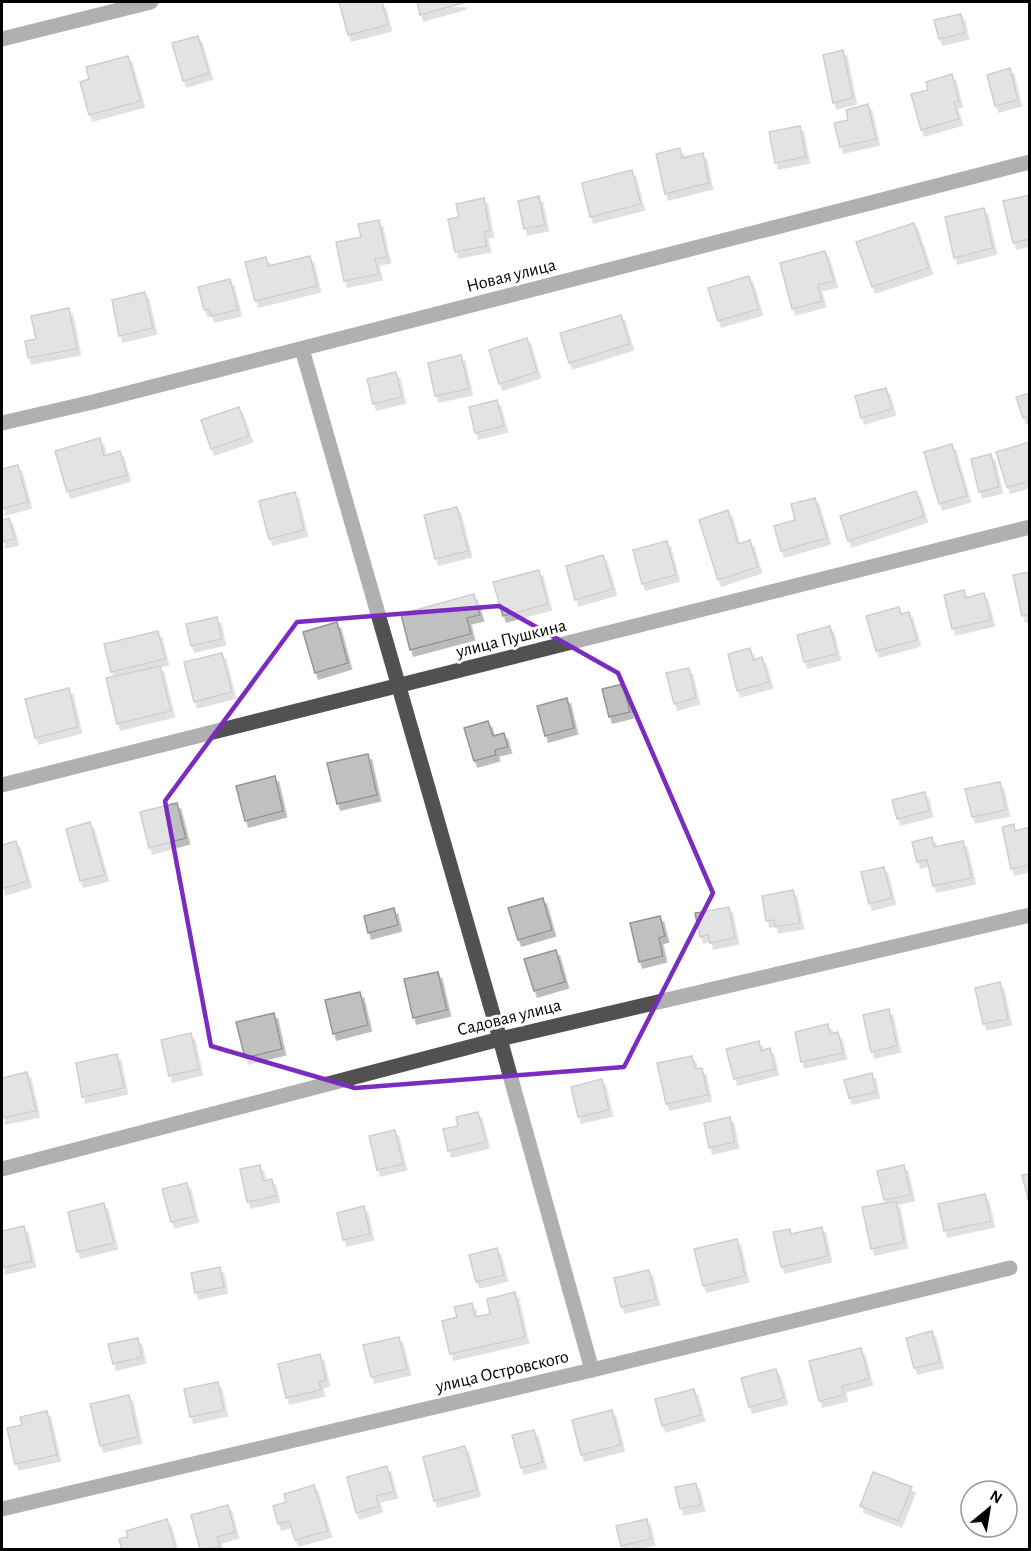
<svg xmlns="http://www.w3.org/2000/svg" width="1031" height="1551" viewBox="0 0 1031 1551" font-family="'Alegreya Sans',sans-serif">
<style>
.building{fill:#c0c0c0;stroke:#959595;stroke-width:1.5;filter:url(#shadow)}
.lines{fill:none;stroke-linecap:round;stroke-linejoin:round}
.minor{stroke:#515151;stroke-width:15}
.marked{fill:none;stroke:#7b2cbf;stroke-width:4.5;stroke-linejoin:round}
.labels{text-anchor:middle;stroke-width:6;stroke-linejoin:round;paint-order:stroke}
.street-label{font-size:18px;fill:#000;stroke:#fff}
</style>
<defs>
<filter id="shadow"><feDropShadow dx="3.5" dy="6" stdDeviation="0" flood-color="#0004"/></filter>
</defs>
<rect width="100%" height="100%" fill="#fff"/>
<g class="building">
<polygon points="339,2 382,2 388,25 348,35"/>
<polygon points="417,2 463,2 463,3 420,15"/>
<polygon points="961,14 965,33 939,39 934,20"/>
<polygon points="198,36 209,73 183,81 172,43"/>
<polygon points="843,50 853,98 833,103 823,55"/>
<polygon points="128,56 141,101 89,115 80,82 89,79 86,67"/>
<polygon points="1010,68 1018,100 995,106 987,75"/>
<polygon points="952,74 959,101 954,102 959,119 921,130 911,94 928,90 926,82"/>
<polygon points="868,104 876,139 840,147 834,123 848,120 846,110"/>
<polygon points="800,126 806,157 775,163 769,132"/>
<polygon points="680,148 682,158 703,153 709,183 665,194 656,154"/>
<polygon points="632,170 641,204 590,217 582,183"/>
<polygon points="1030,195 1030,239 1013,243 1003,201"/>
<polygon points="539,196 545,225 524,229 518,201"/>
<polygon points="484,198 490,231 484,232 487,246 455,252 448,219 459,217 456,204"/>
<polygon points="984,208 993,248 954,258 945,217"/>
<polygon points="379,220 387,257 375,259 379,274 344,281 336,242 361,237 358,224"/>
<polygon points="914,223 929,268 872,287 856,242"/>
<polygon points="825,251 834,281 818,285 822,301 792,309 780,263"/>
<polygon points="310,256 317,286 255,301 245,262 266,257 268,266"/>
<polygon points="749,276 759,309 718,321 708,288"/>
<polygon points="230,279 238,310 211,316 209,309 204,310 198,287"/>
<polygon points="145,292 153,328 119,336 112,300"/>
<polygon points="69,308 77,349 28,358 25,341 36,339 31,316"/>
<polygon points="621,315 630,344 569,363 560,333"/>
<polygon points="527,338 537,372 499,384 489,350"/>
<polygon points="461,355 469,389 435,396 428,363"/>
<polygon points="396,372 402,397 373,404 367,379"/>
<polygon points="886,388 892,409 861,418 855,396"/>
<polygon points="1030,393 1030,416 1023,418 1016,397"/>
<polygon points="497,400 504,426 475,433 469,407"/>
<polygon points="239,407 249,436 211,449 201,420"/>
<polygon points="100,438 104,456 120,451 127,475 67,492 55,451"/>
<polygon points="1030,442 1030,481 1007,487 996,452"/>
<polygon points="952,444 967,496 939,504 924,452"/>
<polygon points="991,454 999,487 979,492 971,459"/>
<polygon points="18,465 28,502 2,509 2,469"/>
<polygon points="916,491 924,516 848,541 840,516"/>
<polygon points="295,492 304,530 269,539 259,501"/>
<polygon points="815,498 827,538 781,551 774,526 795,520 791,504"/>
<polygon points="457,507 468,551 435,559 424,515"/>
<polygon points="728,510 738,544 750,540 758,567 718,580 699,520"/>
<polygon points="9,518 15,539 2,542 2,520"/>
<polygon points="667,541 676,575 642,584 633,550"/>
<polygon points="603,555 613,589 575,600 566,566"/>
<polygon points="539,570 548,604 503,616 493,582"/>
<polygon points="1030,572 1030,614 1022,616 1013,575"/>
<polygon points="964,590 966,598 984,593 991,620 952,629 944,595"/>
<polygon points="474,594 480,615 467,618 471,634 410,650 401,614"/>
<polygon points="899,607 901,614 909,612 917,640 876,651 866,616"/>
<polygon points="217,617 222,639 191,646 186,624"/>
<polygon points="337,622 348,663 315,673 303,632"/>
<polygon points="830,626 837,654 804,662 797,635"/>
<polygon points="158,631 165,659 111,672 104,644"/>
<polygon points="750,648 753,660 762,657 769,682 737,691 728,654"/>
<polygon points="222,653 232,692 194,702 184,662"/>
<polygon points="160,666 171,711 117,724 106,678"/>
<polygon points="689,668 696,698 674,704 666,673"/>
<polygon points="623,684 630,712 609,717 602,689"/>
<polygon points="69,688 78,727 35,738 25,699"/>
<polygon points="567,698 574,728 545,736 537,706"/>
<polygon points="488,721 493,736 504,733 508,747 495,750 496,755 474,761 464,728"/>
<polygon points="368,754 377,795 337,804 327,763"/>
<polygon points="275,776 283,811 245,821 236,786"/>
<polygon points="1000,782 1006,810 972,817 965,789"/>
<polygon points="925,792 929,811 897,819 892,800"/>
<polygon points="177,803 186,838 149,848 140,812"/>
<polygon points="90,822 105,875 80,881 66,829"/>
<polygon points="1014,824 1015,831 1030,827 1030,865 1011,869 1002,827"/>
<polygon points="932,837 934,847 963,841 972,878 933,886 927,860 917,862 912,842"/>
<polygon points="16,841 28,881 2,889 2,845"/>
<polygon points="884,867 892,898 869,904 861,872"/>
<polygon points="793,890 800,923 775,927 774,920 766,921 762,896"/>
<polygon points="543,898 552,930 518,940 508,908"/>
<polygon points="729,907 735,938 710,943 708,935 700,937 695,913"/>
<polygon points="394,908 398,925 368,933 364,916"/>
<polygon points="660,916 665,936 659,938 663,956 639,962 630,923"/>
<polygon points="556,950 565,982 534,991 524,959"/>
<polygon points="438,972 447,1010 413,1018 404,979"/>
<polygon points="1000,982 1008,1019 983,1024 975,988"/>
<polygon points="360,992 368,1025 333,1034 325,1000"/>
<polygon points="889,1009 897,1046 871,1052 863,1015"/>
<polygon points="274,1013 282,1049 245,1058 236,1022"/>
<polygon points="828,1024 830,1034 838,1032 843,1053 801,1062 795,1032"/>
<polygon points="191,1033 199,1069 169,1076 161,1040"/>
<polygon points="759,1041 761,1051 770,1048 775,1069 734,1079 726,1049"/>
<polygon points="117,1054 124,1088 82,1097 76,1063"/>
<polygon points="692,1056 695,1069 702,1068 708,1095 666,1104 657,1063"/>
<polygon points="27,1072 36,1111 2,1118 2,1078"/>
<polygon points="872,1073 876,1092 849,1098 844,1080"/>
<polygon points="602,1079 609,1110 578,1117 571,1087"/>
<polygon points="478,1112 486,1142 448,1151 443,1129 458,1126 456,1117"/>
<polygon points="730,1117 735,1142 709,1148 704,1123"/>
<polygon points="395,1130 403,1164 377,1170 369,1136"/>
<polygon points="260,1165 263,1181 272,1179 276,1196 247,1202 240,1169"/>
<polygon points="904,1165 911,1195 884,1200 877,1171"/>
<polygon points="1030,1174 1030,1207 1022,1175"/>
<polygon points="187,1183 195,1216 171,1222 162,1189"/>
<polygon points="985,1194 991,1221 944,1231 938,1204"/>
<polygon points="896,1201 904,1242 871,1249 862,1207"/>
<polygon points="104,1203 114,1243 77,1252 68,1212"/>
<polygon points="364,1206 370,1234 343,1240 337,1213"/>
<polygon points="24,1226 32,1261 2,1268 2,1231"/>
<polygon points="822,1227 828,1256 781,1267 773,1232 790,1229 791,1234"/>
<polygon points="737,1239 745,1276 703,1286 694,1249"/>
<polygon points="497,1248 504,1275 476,1282 469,1255"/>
<polygon points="220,1267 224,1287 195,1293 191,1273"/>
<polygon points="649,1270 656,1299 621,1307 614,1278"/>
<polygon points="515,1292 525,1337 450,1354 442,1321 457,1317 454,1307 472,1303 475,1317 490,1314 487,1299"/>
<polygon points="932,1331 940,1362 914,1368 906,1338"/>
<polygon points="399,1337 407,1369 371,1377 363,1345"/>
<polygon points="138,1338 142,1357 113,1364 108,1344"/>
<polygon points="861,1348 869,1379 842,1386 844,1395 819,1401 809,1361"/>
<polygon points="320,1354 326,1380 319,1382 321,1390 286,1398 278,1364"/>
<polygon points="776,1369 784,1398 749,1407 741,1378"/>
<polygon points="218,1382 224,1410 190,1417 184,1389"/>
<polygon points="694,1389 701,1415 662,1426 655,1399"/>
<polygon points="129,1395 138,1437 100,1446 90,1404"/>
<polygon points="612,1410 621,1445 581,1455 572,1420"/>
<polygon points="47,1411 57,1455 15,1464 7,1428 22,1425 20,1417"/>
<polygon points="534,1430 543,1462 521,1468 512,1435"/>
<polygon points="465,1446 477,1490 434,1501 423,1457"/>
<polygon points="387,1466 394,1492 376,1496 379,1506 356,1513 347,1477"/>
<polygon points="873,1472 912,1487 898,1521 860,1506"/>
<polygon points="696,1483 701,1505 680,1509 675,1487"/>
<polygon points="314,1485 328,1531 295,1540 289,1521 278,1524 273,1506 286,1502 284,1494"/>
<polygon points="228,1505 235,1532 217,1537 220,1547 200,1550 191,1515"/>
<polygon points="167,1519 176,1550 122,1550 119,1539 128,1537 126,1531"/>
<polygon points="647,1519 651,1539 621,1546 616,1526"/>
</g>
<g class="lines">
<g class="minor">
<polyline points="2,39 151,2"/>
<polyline points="302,349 500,1039 592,1370"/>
<polyline points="2,423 93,402 1030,162"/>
<polyline points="2,785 1030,527"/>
<polyline points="2,1169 500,1039 1030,915"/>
<polyline points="2,1509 592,1370 1010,1268"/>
</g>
</g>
<path d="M0 0H1031V1551H0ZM499,606L618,673L713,893L624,1067L355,1088L211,1046L165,801L297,622Z" fill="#fff" fill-opacity=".55" fill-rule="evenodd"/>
<path class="marked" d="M499,606L618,673L713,893L624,1067L355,1088L211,1046L165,801L297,622Z"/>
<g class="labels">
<g class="street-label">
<text transform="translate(511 275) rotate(-14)" y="6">Новая улица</text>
<text transform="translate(511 638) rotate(-14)" y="6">улица Пушкина</text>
<text transform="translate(509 1017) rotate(-14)" y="6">Садовая улица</text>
<text transform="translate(502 1371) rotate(-13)" y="6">улица Островского</text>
</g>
</g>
<rect width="1031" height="1551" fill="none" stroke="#000000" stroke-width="6"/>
<g transform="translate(989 1509) rotate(30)"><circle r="28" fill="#ffffff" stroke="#999999" stroke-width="1.5"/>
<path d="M0-4.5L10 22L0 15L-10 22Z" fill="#000000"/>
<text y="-9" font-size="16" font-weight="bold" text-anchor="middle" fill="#000000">N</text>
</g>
</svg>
